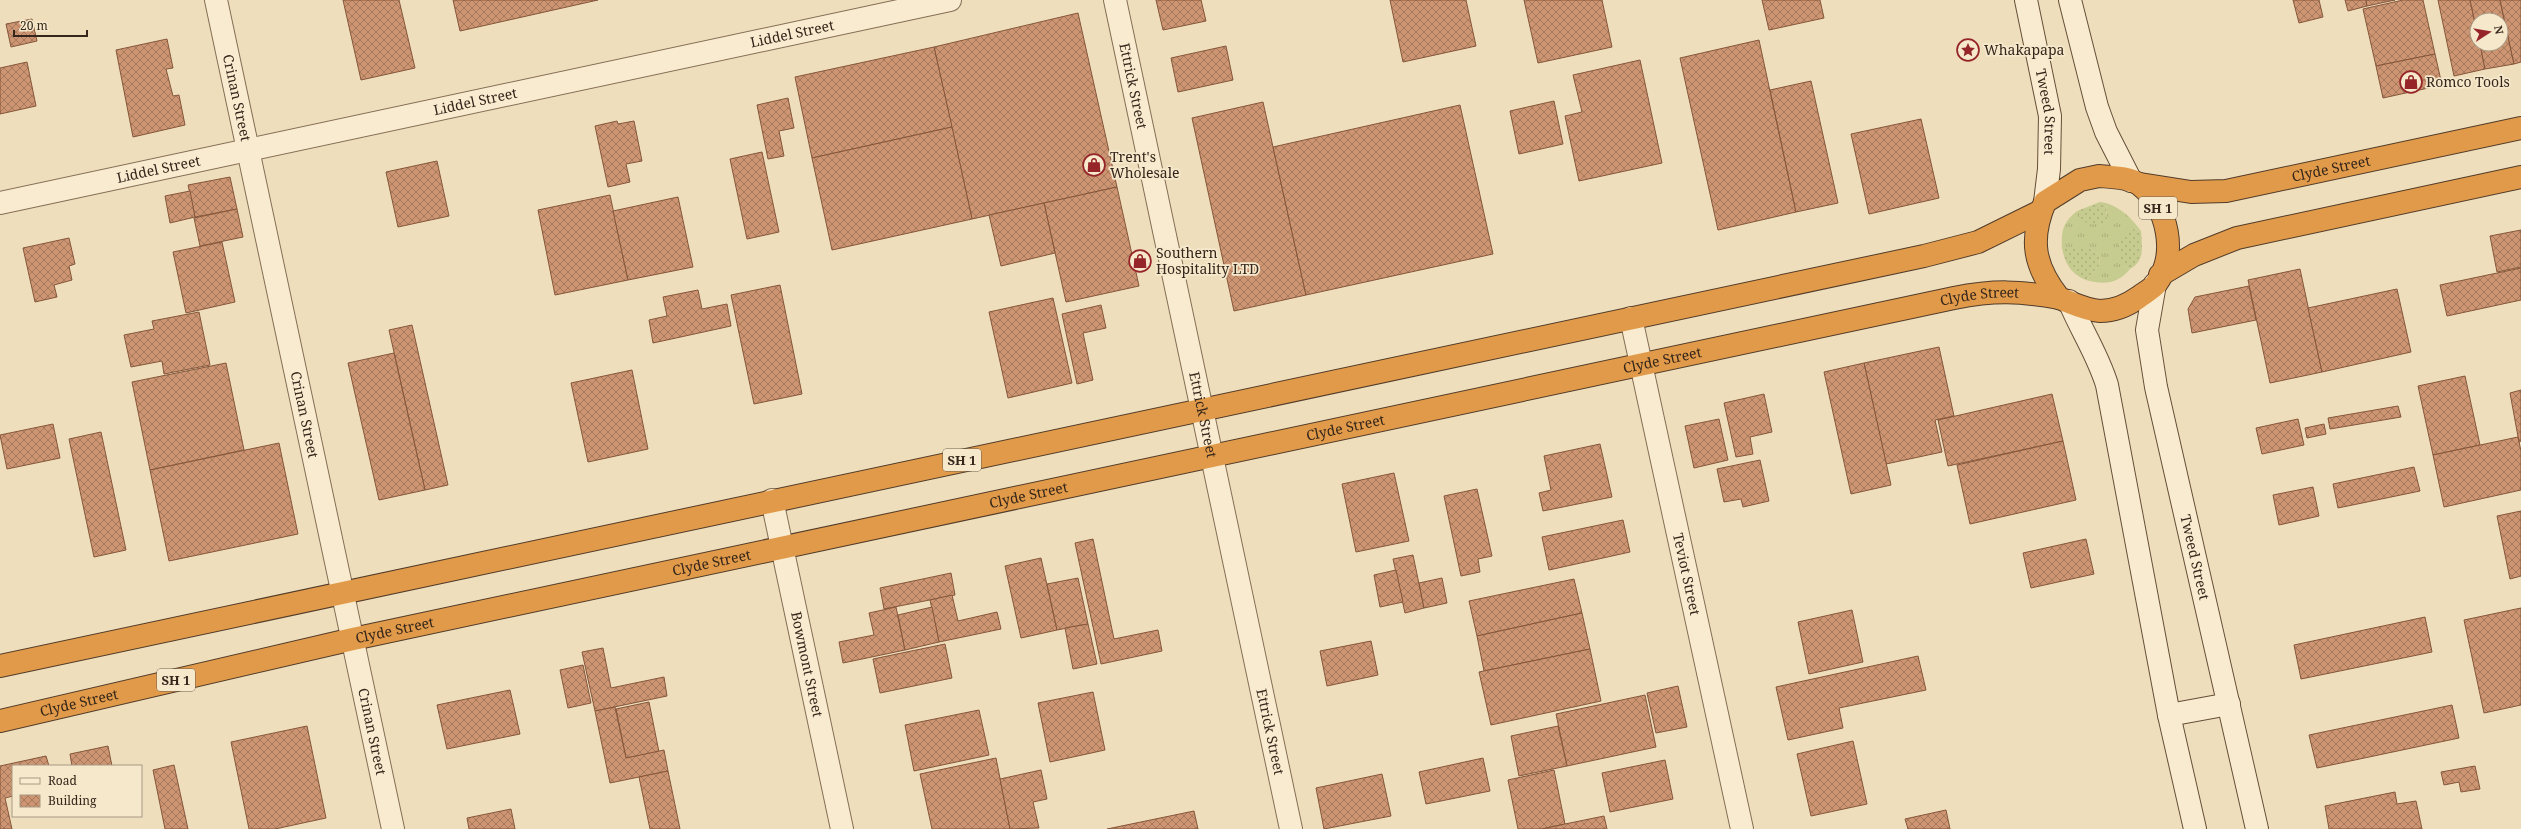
<svg xmlns="http://www.w3.org/2000/svg" width="2521" height="829" viewBox="0 0 2521 829" font-family="'Noto Serif',serif">
<style>
.grass{fill:url(#grass-tufts)}
.garden{fill:url(#garden-dots)}
.building{fill:url(#building-cross-hatch);stroke:#85563b}
.lines{fill:none;stroke-linecap:round;stroke-linejoin:round}
.street-casing{stroke:#856e55;stroke-width:24}
.secondary-casing{stroke:#674f39;stroke-width:24}
.highway-casing{stroke:#523c2a;stroke-width:24}
.street{stroke:#f9ebcf;stroke-width:22}
.secondary{stroke:#f9ebcf;stroke-width:22}
.highway{stroke:#e19a49;stroke-width:22}
.labels{text-anchor:middle;stroke-width:3.5;stroke-linejoin:round;paint-order:stroke}
.shield{fill:#f5e8cb;stroke:#6e6050;stroke-width:1}
.shield-label{font-size:13px;font-weight:bold;fill:#34261b}
.street-label{font-size:14px;fill:#34261b;stroke:#f5e8cb}
.poi-label{font-size:14px;fill:#34261b;stroke:#f5e8cb;text-anchor:start}
</style>
<defs>
<pattern id="grass-tufts" width="24" height="20" patternUnits="userSpaceOnUse"><rect width="24" height="20" fill="#c6cc90"/><path d="M3 7l-1-3M5 7V3M7 7l1-3M15 17l-1-3M17 17v-4M19 17l1-3" fill="none" stroke="#abaf7c"/></pattern>
<pattern id="garden-dots" width="8" height="8" patternUnits="userSpaceOnUse"><rect width="8" height="8" fill="#c6cc90"/><path d="M2 2h.1M6 6h.1" fill="none" stroke="#abaf7c" stroke-width="1.8" stroke-linecap="round"/></pattern>
<pattern id="building-cross-hatch" width="8" height="8" patternUnits="userSpaceOnUse"><rect width="8" height="8" fill="#cd9571"/><path d="M0 0l8 8M0 8l8-8" fill="none" stroke="#a7795c"/></pattern>
</defs>
<rect width="100%" height="100%" fill="#eedebc"/>
<path class="grass" d="M2106,203C2123,209 2130,217 2141,231L2134,229L2124,266L2130,269C2118,284 2104,285 2086,280L2100,265L2099,255L2090,249L2062,248C2061,231 2063,222 2077,211L2080,214L2107,220Z"/>
<g class="garden">
<polygon points="2100,202 2106,203 2107,220 2103,223 2089,224 2081,219 2077,211"/>
<path d="M2134,229L2141,231C2142,246 2145,261 2130,269L2124,266C2116,247 2113,237 2134,229Z"/>
<path d="M2078,247L2090,249L2099,255L2100,265L2086,280C2071,274 2065,264 2062,248Z"/>
</g>
<g class="building">
<polygon points="343,0 399,0 415,68 361,80"/>
<polygon points="453,0 598,0 460,31"/>
<polygon points="1156,0 1201,0 1206,21 1163,30"/>
<polygon points="1390,0 1466,0 1476,46 1403,62"/>
<polygon points="1524,0 1602,0 1612,47 1538,63"/>
<polygon points="1762,0 1820,0 1824,18 1769,30"/>
<polygon points="2293,0 2319,0 2323,17 2299,23"/>
<polygon points="2345,0 2366,0 2367,6 2348,11"/>
<polygon points="2366,0 2395,0 2367,6"/>
<polygon points="2403,0 2423,0 2435,54 2376,66 2363,9"/>
<polygon points="2438,0 2470,0 2477,32 2477,44 2480,44 2485,69 2454,76"/>
<polygon points="2470,0 2500,0 2514,64 2485,69 2480,44 2501,44 2501,20 2477,20 2477,32"/>
<polygon points="2500,0 2521,0 2521,62 2514,64"/>
<polygon points="1078,13 1117,187 972,219 934,47"/>
<polygon points="32,19 37,41 11,47 6,24"/>
<polygon points="167,39 173,68 166,69 173,96 179,95 185,125 133,137 116,50"/>
<polygon points="1759,40 1796,212 1718,230 1680,58"/>
<polygon points="1226,46 1233,80 1178,92 1171,58"/>
<polygon points="934,47 952,127 812,158 795,77"/>
<polygon points="2435,54 2442,85 2383,98 2376,66"/>
<polygon points="1640,60 1662,163 1579,181 1565,116 1582,112 1573,75"/>
<polygon points="27,62 36,106 0,114 0,68"/>
<polygon points="1811,81 1838,203 1796,212 1770,90"/>
<polygon points="788,98 794,128 779,131 784,156 768,159 757,105"/>
<polygon points="1554,101 1563,144 1519,154 1510,111"/>
<polygon points="1263,102 1306,295 1234,311 1192,118"/>
<polygon points="1460,105 1493,254 1306,295 1273,147"/>
<polygon points="1921,119 1939,198 1869,214 1851,134"/>
<polygon points="617,121 618,124 634,121 642,161 626,164 630,182 608,187 595,126"/>
<polygon points="952,127 972,219 832,250 812,158"/>
<polygon points="762,152 779,232 747,239 730,159"/>
<polygon points="437,161 449,216 398,227 386,172"/>
<polygon points="230,177 237,209 195,217 188,185"/>
<polygon points="1117,187 1139,286 1066,302 1044,203"/>
<polygon points="190,191 195,217 170,223 165,196"/>
<polygon points="610,195 628,280 555,295 538,210"/>
<polygon points="678,197 693,267 628,280 613,211"/>
<polygon points="1044,203 1055,253 1001,266 989,215"/>
<polygon points="237,209 243,237 200,246 194,218"/>
<polygon points="2521,230 2521,267 2497,272 2490,236"/>
<polygon points="69,238 75,264 69,266 72,280 54,285 57,297 35,302 23,248"/>
<polygon points="222,242 235,302 186,313 173,252"/>
<polygon points="2521,268 2521,300 2447,316 2440,285"/>
<polygon points="2300,269 2322,372 2270,383 2248,280"/>
<polygon points="780,285 802,394 754,404 731,295"/>
<polygon points="2249,286 2256,320 2192,333 2188,309 2195,297"/>
<polygon points="2397,289 2411,352 2322,372 2308,308"/>
<polygon points="698,290 702,309 727,304 731,326 653,343 649,320 667,316 663,297"/>
<polygon points="1053,298 1072,383 1008,398 989,312"/>
<polygon points="1101,305 1106,328 1083,333 1093,380 1077,384 1062,314"/>
<polygon points="199,312 210,365 164,374 162,361 131,367 124,335 154,329 152,321"/>
<polygon points="412,325 448,485 425,490 389,330"/>
<polygon points="1939,347 1954,416 1935,420 1942,452 1886,464 1864,363"/>
<polygon points="394,353 425,490 379,500 348,363"/>
<polygon points="226,363 244,450 150,470 132,382"/>
<polygon points="1864,363 1891,485 1851,494 1824,372"/>
<polygon points="632,370 648,449 588,462 571,383"/>
<polygon points="2465,376 2480,445 2433,455 2418,386"/>
<polygon points="2521,390 2521,441 2519,442 2510,393"/>
<polygon points="1764,394 1772,432 1750,437 1753,454 1736,457 1724,403"/>
<polygon points="2052,394 2063,441 1948,466 1938,420"/>
<polygon points="2398,406 2401,417 2330,429 2328,418"/>
<polygon points="1719,419 1728,460 1694,468 1685,426"/>
<polygon points="2298,419 2304,445 2262,454 2256,428"/>
<polygon points="53,424 60,458 7,469 0,435"/>
<polygon points="2324,424 2326,434 2307,438 2305,428"/>
<polygon points="101,432 126,550 94,557 69,439"/>
<polygon points="2518,437 2521,451 2521,490 2444,507 2433,455"/>
<polygon points="2063,441 2076,500 1970,524 1957,465"/>
<polygon points="279,443 298,534 169,561 150,470"/>
<polygon points="1600,444 1612,497 1543,511 1539,493 1551,490 1544,456"/>
<polygon points="1760,460 1769,501 1743,507 1741,499 1724,502 1717,469"/>
<polygon points="2414,467 2420,491 2338,508 2333,484"/>
<polygon points="1394,473 1409,541 1356,552 1342,484"/>
<polygon points="2313,487 2319,516 2279,525 2273,495"/>
<polygon points="1477,489 1492,556 1478,559 1480,572 1461,576 1444,496"/>
<polygon points="2521,511 2521,576 2510,579 2497,516"/>
<polygon points="1623,520 1630,552 1549,570 1542,537"/>
<polygon points="1093,539 1114,639 1158,630 1162,651 1101,664 1075,543"/>
<polygon points="2086,539 2094,574 2031,588 2023,553"/>
<polygon points="1413,555 1424,608 1405,613 1393,559"/>
<polygon points="1041,558 1057,630 1021,638 1005,566"/>
<polygon points="1396,570 1403,602 1380,607 1374,575"/>
<polygon points="951,573 955,595 884,609 880,588"/>
<polygon points="1078,578 1088,624 1057,630 1047,584"/>
<polygon points="1442,578 1447,603 1424,608 1419,583"/>
<polygon points="1574,579 1582,613 1477,636 1469,601"/>
<polygon points="952,595 958,621 997,612 1001,629 939,642 930,600"/>
<polygon points="896,607 905,650 843,663 839,642 874,635 869,613"/>
<polygon points="932,607 939,642 905,650 898,615"/>
<polygon points="2521,608 2521,705 2484,713 2464,620"/>
<polygon points="1852,610 1863,662 1809,674 1798,622"/>
<polygon points="1582,613 1590,649 1484,671 1477,636"/>
<polygon points="2425,617 2432,652 2301,679 2294,645"/>
<polygon points="1088,624 1097,664 1073,669 1065,628"/>
<polygon points="1371,641 1378,675 1327,686 1320,651"/>
<polygon points="945,644 952,678 880,693 873,659"/>
<polygon points="603,648 611,688 664,677 667,696 595,711 582,652"/>
<polygon points="1590,649 1601,701 1491,725 1479,672"/>
<polygon points="1918,656 1926,690 1839,708 1843,728 1788,740 1776,687"/>
<polygon points="583,665 591,703 568,708 560,670"/>
<polygon points="1678,686 1687,727 1656,733 1647,693"/>
<polygon points="510,690 520,734 447,749 437,705"/>
<polygon points="1093,692 1105,750 1050,762 1038,703"/>
<polygon points="1645,695 1656,747 1567,766 1556,714"/>
<polygon points="649,702 659,752 626,758 616,709"/>
<polygon points="2452,705 2459,738 2317,768 2309,735"/>
<polygon points="615,707 626,758 664,750 668,771 610,783 595,711"/>
<polygon points="979,710 989,755 914,771 905,725"/>
<polygon points="307,726 326,818 275,829 249,829 231,742"/>
<polygon points="1558,726 1567,766 1519,776 1511,736"/>
<polygon points="1853,741 1867,804 1811,816 1797,754"/>
<polygon points="108,746 112,766 72,766 70,754"/>
<polygon points="46,756 49,766 13,766 13,796 5,798 12,829 0,829 0,766"/>
<polygon points="996,758 1010,829 932,829 920,774"/>
<polygon points="1483,758 1490,791 1426,804 1419,772"/>
<polygon points="1665,760 1673,799 1610,812 1602,773"/>
<polygon points="174,765 188,829 165,829 153,770"/>
<polygon points="2475,766 2480,789 2461,792 2459,782 2444,785 2441,772"/>
<polygon points="1041,770 1047,799 1033,802 1039,828 1010,829 1000,779"/>
<polygon points="1554,770 1565,824 1542,829 1518,829 1508,780"/>
<polygon points="668,771 680,829 650,829 639,777"/>
<polygon points="1382,774 1391,816 1324,829 1316,788"/>
<polygon points="2395,792 2397,804 2416,801 2422,829 2329,829 2325,806"/>
<polygon points="511,809 515,829 469,829 467,818"/>
<polygon points="1946,810 1950,829 1908,829 1905,819"/>
<polygon points="1194,811 1198,829 1107,829"/>
<polygon points="1604,816 1607,829 1542,829 1565,824"/>
</g>
<g class="lines">
<g class="street-casing">
<g id="street">
<path id="s1" d="M216,0L393,829"/>
<path id="s2" d="M1115,0L1291,829"/>
<path id="s3" d="M0,203L950,0"/>
<path id="s4" d="M1631,318L1742,829"/>
<path id="s5" d="M772,500L842,829"/>
</g>
</g>
<g class="secondary-casing">
<g id="secondary">
<path id="s6" d="M2026,0L2050,116L2049,169L2045,202"/>
<polyline points="2070,0 2097,107 2106,132 2131,181"/>
<path id="s7" d="M2155,284L2147,330L2156,387L2257,829"/>
<path d="M2069,301C2081,330 2098,355 2107,385L2169,715L2195,829"/>
<polyline points="2169,715 2229,704"/>
</g>
</g>
<g class="highway-casing">
<g id="highway">
<path d="M2099,176C2111,177 2130,177 2140,185C2168,207 2178,255 2156,284C2152,289 2144,293 2139,297C2128,305 2114,311 2100,311C2086,310 2072,303 2059,298C2034,266 2029,240 2045,202L2080,180Z"/>
<path id="s8" d="M2140,184L2191,192L2226,191L2521,128"/>
<polyline points="2160,275 2194,255 2237,238 2521,177"/>
<polyline points="0,666 1924,256 1978,242 2041,211"/>
<path id="s9" d="M0,721L353,639L1954,298C1995,290 2019,291 2059,298"/>
</g>
</g>
<use href="#street" class="street"/>
<use href="#secondary" class="secondary"/>
<use href="#highway" class="highway"/>
</g>
<defs>
<g id="sight-ring" transform="scale(1.15)"><circle r="9.5" fill="#f5e8cb" stroke="#952528" stroke-width="1.5"/><path d="M0-6L1.8-2.2L6-1.7L2.9 1.2L3.7 5.4L0 3.3L-3.7 5.4L-2.9 1.2L-6-1.7L-1.8-2.2Z" fill="#952528"/></g>
<g id="shop-ring" transform="scale(1.15)"><circle r="9.5" fill="#f5e8cb" stroke="#952528" stroke-width="1.5"/><path d="M-5-2.5h2.3a2.7 3.5 0 0 1 5.4 0H5L5.5 6h-11ZM-1.5-2.5h3a1.5 2.3 0 0 0-3 0Z" fill="#952528"/></g>
</defs>
<g fill-rule="evenodd">
<use href="#sight-ring" x="1968" y="50"/>
<use href="#shop-ring" x="2411" y="82"/>
<use href="#shop-ring" x="1094" y="165"/>
<use href="#shop-ring" x="1140" y="261"/>
</g>
<g class="labels">
<g class="shield">
<rect x="2139" y="197" width="38" height="22" rx="3"/>
<rect x="943" y="449" width="38" height="22" rx="3"/>
<rect x="157" y="669" width="38" height="22" rx="3"/>
</g>
<g class="shield-label">
<text x="2158" y="213">SH 1</text>
<text x="962" y="465">SH 1</text>
<text x="176" y="685">SH 1</text>
</g>
<g class="street-label">
<text dy="5" stroke="none"><textPath href="#s3" startOffset="810">Liddel Street</textPath></text>
<text dy="5" stroke="none"><textPath href="#s2" startOffset="88">Ettrick Street</textPath></text>
<text dy="5" stroke="none"><textPath href="#s1" startOffset="100">Crinan Street</textPath></text>
<text dy="5" stroke="none"><textPath href="#s3" startOffset="486">Liddel Street</textPath></text>
<text dy="5" stroke="none"><textPath href="#s6" startOffset="114">Tweed Street</textPath></text>
<text dy="5" stroke="none"><textPath href="#s8" startOffset="194">Clyde Street</textPath></text>
<text dy="5" stroke="none"><textPath href="#s3" startOffset="162">Liddel Street</textPath></text>
<text dy="5" stroke="none"><textPath href="#s9" startOffset="2025">Clyde Street</textPath></text>
<text dy="5" stroke="none"><textPath href="#s9" startOffset="1701">Clyde Street</textPath></text>
<text dy="5" stroke="none"><textPath href="#s1" startOffset="424">Crinan Street</textPath></text>
<text dy="5" stroke="none"><textPath href="#s2" startOffset="424">Ettrick Street</textPath></text>
<text dy="5" stroke="none"><textPath href="#s9" startOffset="1377">Clyde Street</textPath></text>
<text dy="5" stroke="none"><textPath href="#s9" startOffset="1053">Clyde Street</textPath></text>
<text dy="5" stroke="none"><textPath href="#s7" startOffset="279">Tweed Street</textPath></text>
<text dy="5" stroke="none"><textPath href="#s9" startOffset="729">Clyde Street</textPath></text>
<text dy="5" stroke="none"><textPath href="#s4" startOffset="262">Teviot Street</textPath></text>
<text dy="5" stroke="none"><textPath href="#s9" startOffset="405">Clyde Street</textPath></text>
<text dy="5" stroke="none"><textPath href="#s5" startOffset="168">Bowmont Street</textPath></text>
<text dy="5" stroke="none"><textPath href="#s9" startOffset="81">Clyde Street</textPath></text>
<text dy="5" stroke="none"><textPath href="#s1" startOffset="748">Crinan Street</textPath></text>
<text dy="5" stroke="none"><textPath href="#s2" startOffset="748">Ettrick Street</textPath></text>
</g>
<g class="poi-label">
<text x="1984" y="55">Whakapapa</text>
<text x="2426" y="87">Romco Tools</text>
<text x="1110" y="162">Trent's<tspan x="1110" dy="16">Wholesale</tspan></text>
<text x="1156" y="258">Southern<tspan x="1156" dy="16">Hospitality LTD</tspan></text>
</g>
</g>
<rect x="12" y="765" width="130" height="52" fill="#f5e8cb" stroke="#a89a85"/>
<rect x="20" y="778" width="20" height="6" fill="#f9ebcf" stroke="#a89a85"/>
<text x="48" y="785" font-size="12" fill="#34261b">Road</text>
<rect x="20" y="795" width="20" height="12" fill="url(#building-cross-hatch)" stroke="#a89a85"/>
<text x="48" y="805" font-size="12" fill="#34261b">Building</text>
<g transform="translate(2489 32) rotate(78)"><circle r="19" fill="#f5e8cb" stroke="#a89a85"/>
<path d="M0-3L7 15L0 10L-7 15Z" fill="#952528"/>
<text y="-6" font-size="11" font-weight="bold" text-anchor="middle" fill="#34261b">N</text>
</g>
<path d="M14 30v6h73v-6" fill="none" stroke="#34261b" stroke-width="2"/>
<text x="20" y="30" font-size="12" fill="#34261b" stroke="#f5e8cb" stroke-width="3" paint-order="stroke">20 m</text>
</svg>
